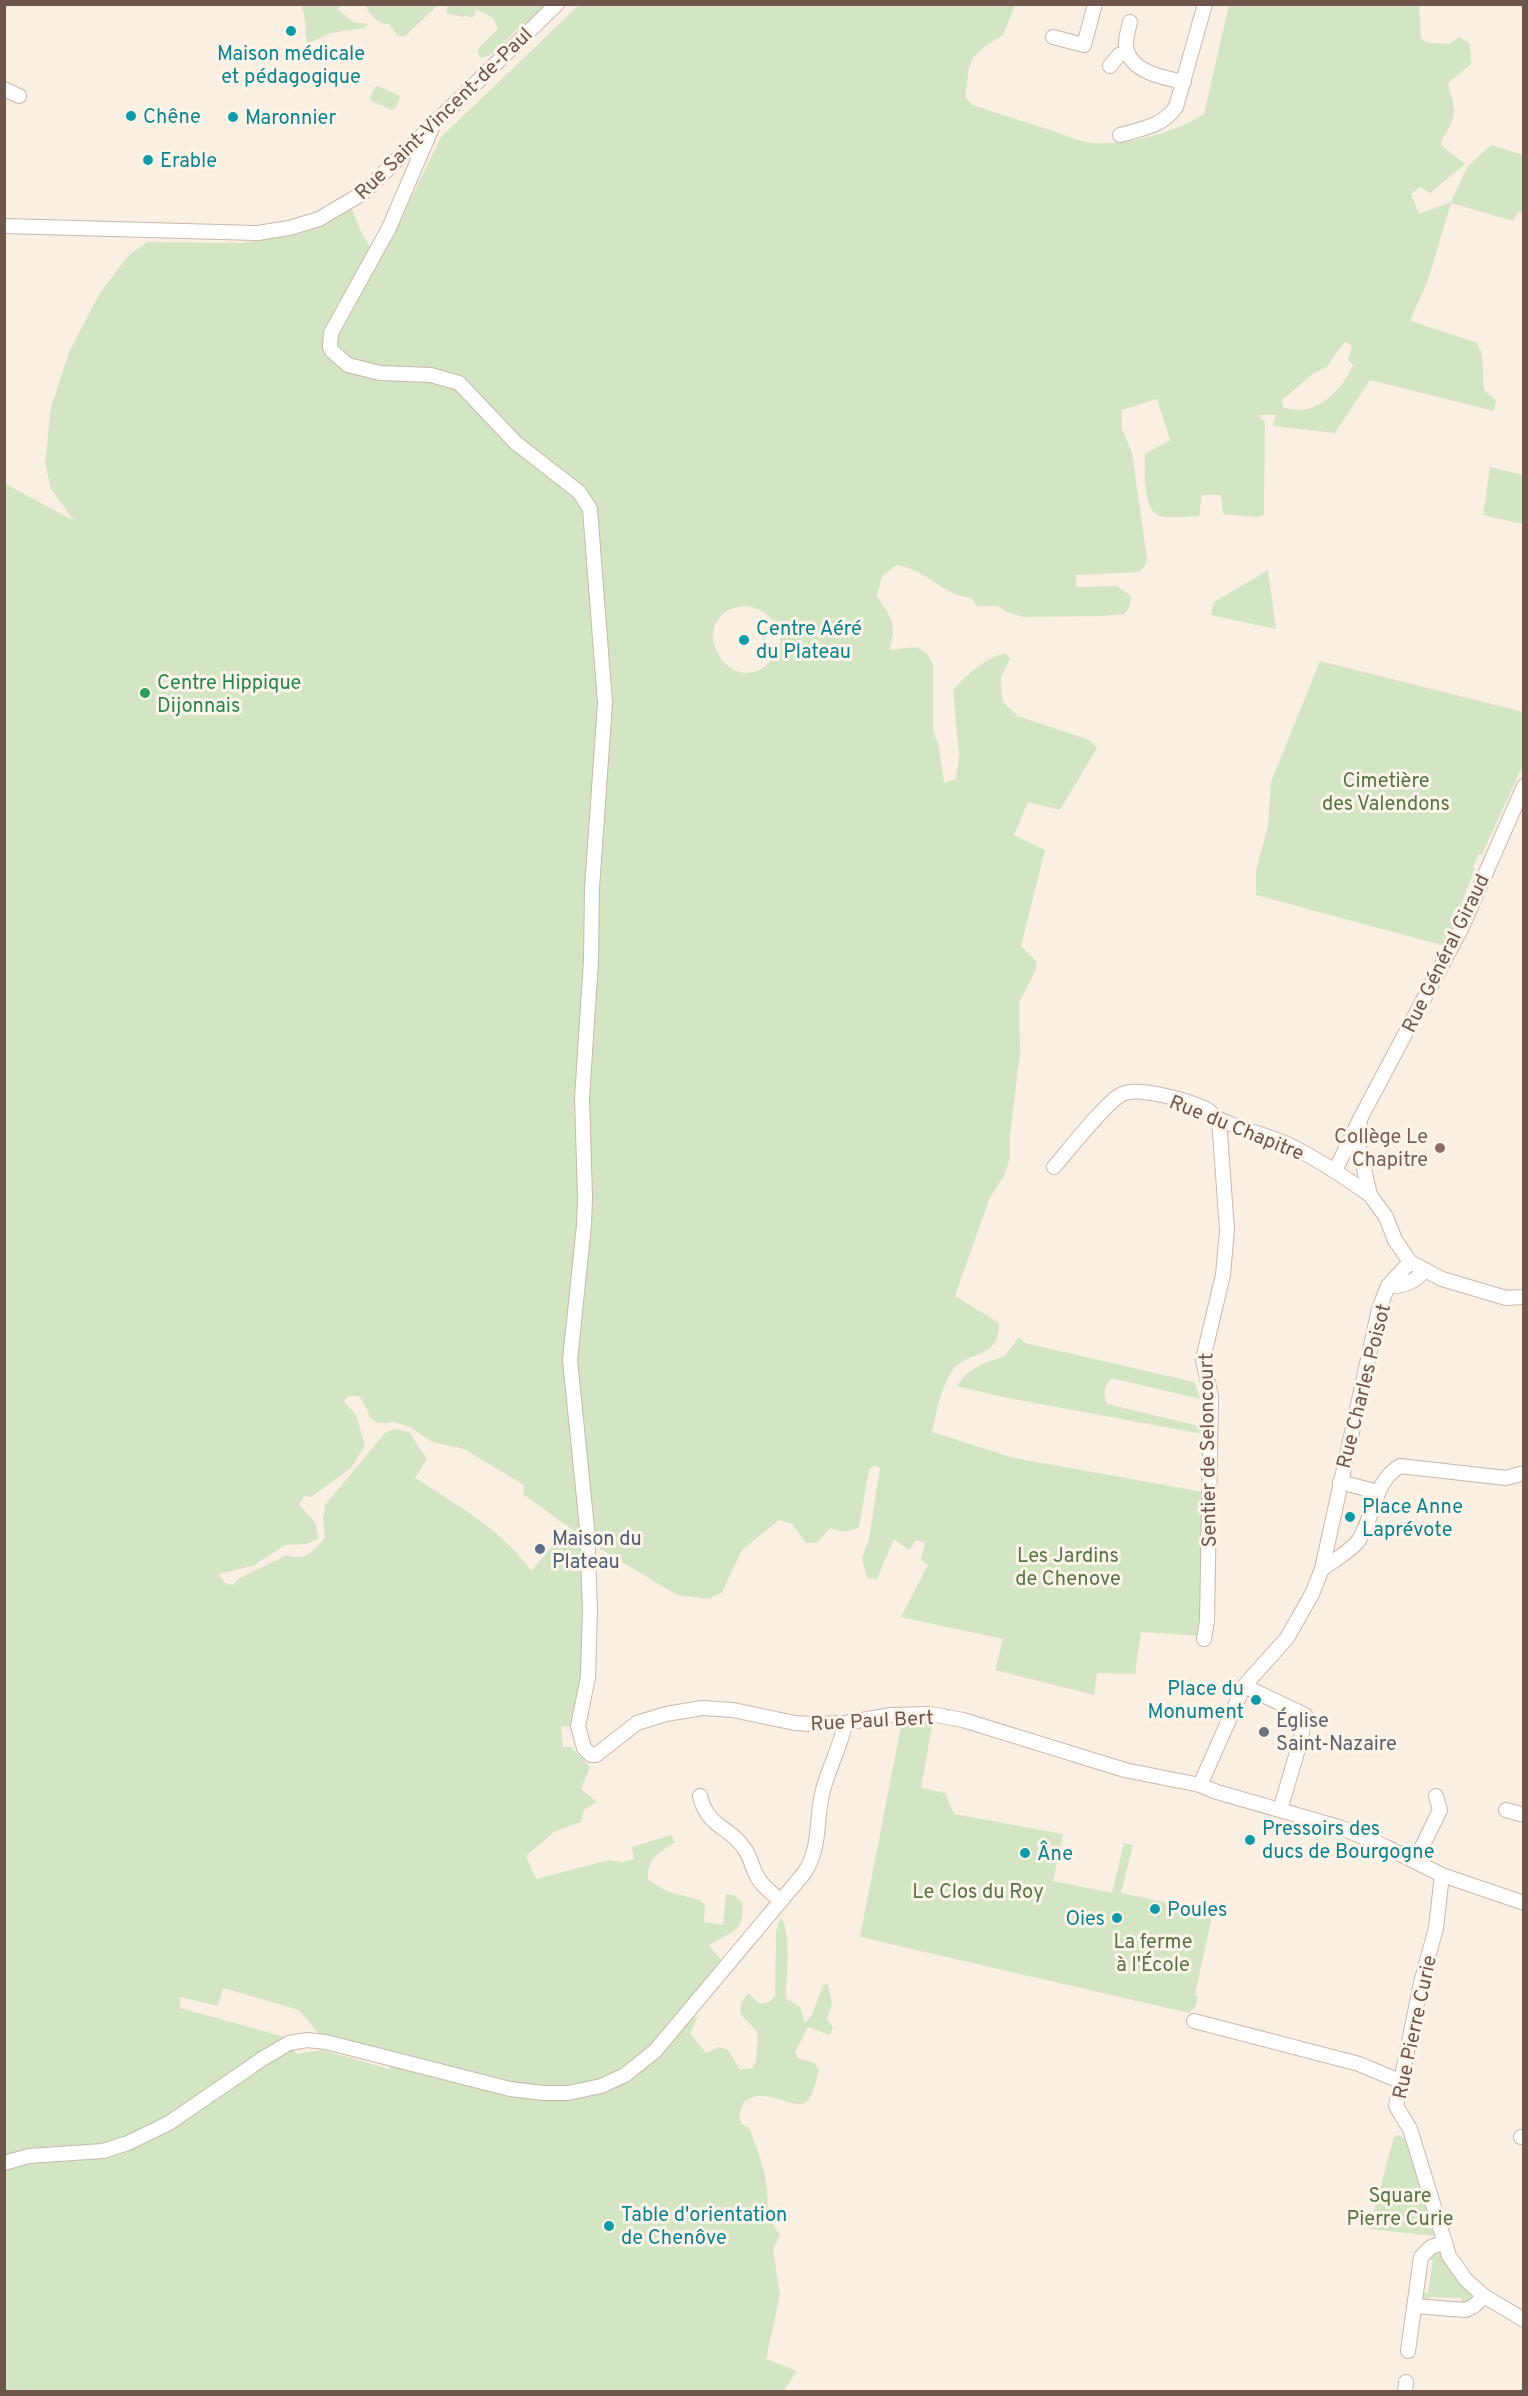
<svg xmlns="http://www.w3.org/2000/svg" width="1528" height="2396" viewBox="0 0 1528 2396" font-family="Overpass,sans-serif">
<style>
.green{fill:#d3e5c3;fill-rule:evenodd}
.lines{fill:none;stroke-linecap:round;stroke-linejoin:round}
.minor-casing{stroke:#c9b7ab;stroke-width:16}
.minor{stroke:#fff;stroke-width:14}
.culture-dot{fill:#0f9aa8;stroke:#fdf4e9;stroke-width:2}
.leisure-dot{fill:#2e9e5b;stroke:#fdf4e9;stroke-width:2}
.education-dot{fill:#8d6e63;stroke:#fdf4e9;stroke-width:2}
.service-dot{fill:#5c6f8a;stroke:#fdf4e9;stroke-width:2}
.worship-dot{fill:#6b7280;stroke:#fdf4e9;stroke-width:2}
.labels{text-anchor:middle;stroke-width:6;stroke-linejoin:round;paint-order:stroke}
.culture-label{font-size:20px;fill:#0d838f;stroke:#fdf4e9;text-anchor:start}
.street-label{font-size:20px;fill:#6f564c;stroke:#fdf4e9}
.leisure-label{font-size:20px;fill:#27864d;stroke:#fdf4e9;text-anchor:start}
.park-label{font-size:20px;fill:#567445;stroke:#fdf4e9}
.education-label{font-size:20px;fill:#785e54;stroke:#fdf4e9;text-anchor:end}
.service-label{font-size:20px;fill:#4e5e75;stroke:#fdf4e9;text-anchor:start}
.worship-label{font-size:20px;fill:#5b616d;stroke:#fdf4e9;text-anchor:start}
</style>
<rect width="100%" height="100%" fill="#faefe3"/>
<g class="green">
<polygon points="301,5 342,5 337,9 353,22 369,24 364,28 331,33 307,44 304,13"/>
<path d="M365,5H438L405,36H398L389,24C377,25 370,14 365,5Z"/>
<path d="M448,5H544L541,16C534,20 526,23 519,28C505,38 499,56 480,58L477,50L498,29L493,18L476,9L474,16L470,18L468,15L463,17L446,13Z"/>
<path d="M579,5H1015L1003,35L984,47L973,58L969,68L965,97L973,105C1000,115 1027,122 1053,131C1066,135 1079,142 1093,143C1129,145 1174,133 1204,114L1229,5H1419L1421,39L1429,43L1450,44L1459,37L1470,44L1471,64L1448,83C1456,112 1458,115 1441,141L1443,147L1465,164L1430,193L1420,187L1411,194L1419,214L1451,202L1468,166L1491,145L1523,155V214L1518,212L1513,221L1451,203L1428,280L1410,321L1478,343V349L1481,350C1484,364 1482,376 1484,390L1496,400L1494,411L1370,380L1335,433L1273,426L1276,415H1258L1265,422L1264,514L1258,517L1223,514L1221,495H1202L1199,516C1188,516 1171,519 1160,516C1142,511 1145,469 1145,454L1170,440L1157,399L1122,410V429L1132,453L1147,559L1145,566L1139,572L1076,575V587L1117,586L1131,596L1130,606L1124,614L1102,616L1023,617L1005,611L998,606H977L971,598C940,594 929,571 897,565L882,576L877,596C891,617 898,625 889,650L917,647L927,654L933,664V731L939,747L944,783L956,779L959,755L953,690C967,674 985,658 1006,653L1010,659L1001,677L1002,701L1018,716L1089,740L1097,748L1060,810L1028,802L1014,835L1045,850L1021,946L1036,961V970L1019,1002L1020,1053L1010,1136V1158L1004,1176L990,1197L955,1296L999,1323C999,1361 969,1349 953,1370C940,1388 937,1411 932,1432L1014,1458L1203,1492L1202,1636L1141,1632L1135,1674L1097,1673L1094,1695L995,1670L1003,1639L901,1617L928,1565L921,1560L925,1543L916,1540L909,1550L894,1539L877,1579L867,1578L862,1558L869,1539L880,1468L875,1465L869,1469L859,1527C849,1533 841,1532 830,1528L817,1543H806L792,1524L779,1520L742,1550L722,1592L709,1599L677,1595L592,1544L523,1494L524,1485L464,1449L432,1442L410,1427L394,1422L378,1423L370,1418L367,1409L359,1396H349L344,1401L356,1415L365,1445L351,1468L311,1497L304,1496L299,1505L316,1524L318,1539L306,1544L285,1545L253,1566L218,1574L225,1583L233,1585L238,1579L287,1555C304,1562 316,1550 325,1537L323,1519L325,1505L386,1432L396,1429L409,1432L427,1459L415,1478C456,1504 503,1531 531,1571L562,1535L578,1545L582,1550L586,1647L571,1726L561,1727L563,1747H571L590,1767L581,1789L597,1802L584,1810L581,1822L555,1831L526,1856L536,1879L609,1860L622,1862L634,1859L632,1847L671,1835L675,1842C658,1854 647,1858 648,1880L669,1892L700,1900L705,1905L704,1922L723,1925L726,1894L734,1895L742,1902C745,1932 733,1930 709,1945L721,1960V1964L644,2054L602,2079L577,2084L548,2088L501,2081L333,2039L319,2034L299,2010L223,1988L218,2006L180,1997V2008L285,2037L296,2054L323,2050L389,2069L391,2064L480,2089L548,2099L607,2089L691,2016L698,2017L690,2033L706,2053L719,2047L728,2050L740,2070L752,2068L756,2062L758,2033L740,2013L741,2003L748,1993L760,2004L769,2002L775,1996L776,1931L781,1918C792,1932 786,1979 786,1998L800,2007L805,2023L812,2015L823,1985L828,1984L832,2004L827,2019L833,2027L830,2035L808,2027L795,2052L798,2058L814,2063L819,2069C807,2124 798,2099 761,2096C756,2095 749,2099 744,2102L739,2115L741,2124L749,2128C756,2146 763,2163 766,2182C770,2209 763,2211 780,2235L773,2250L780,2294L766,2359L797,2371L784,2391H5L4,483L74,521L51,489L45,463L51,408L69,352L100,293L128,256L147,242L242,243L299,234L352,209L361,232L373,252L387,234L396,229L441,137ZM1346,342L1352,346L1348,360L1353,365C1342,392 1313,419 1283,407L1282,400L1314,373L1327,367L1340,347ZM744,606C771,607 793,638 771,661C729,705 680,614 744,606Z"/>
<polygon points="378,86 398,95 400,98 395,109 392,110 372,101 370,97 375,87"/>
<polygon points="1490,467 1523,475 1523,524 1483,515"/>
<polygon points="1268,570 1276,629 1211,615 1214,602"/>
<polygon points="1320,661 1523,712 1523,765 1482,854 1479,854 1473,867 1475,869 1459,910 1454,911 1450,921 1453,926 1445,946 1256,895 1256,870 1268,826 1271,782"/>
<path d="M1019,1337L1025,1343L1194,1382L1201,1399L1111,1378C1104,1387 1103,1394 1107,1404L1203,1427V1434L1002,1397L957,1386L966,1374L982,1364L1005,1356Z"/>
<polygon points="933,1720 921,1788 945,1793 954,1814 1063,1834 1053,1881 1112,1893 1124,1843 1133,1845 1121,1893 1213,1912 1195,1994 1198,1997 1195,2007 1189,2013 860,1937 902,1721"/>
<polygon points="1399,2135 1406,2140 1434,2236 1369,2229 1394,2137"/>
<polygon points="1436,2250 1440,2253 1461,2285 1472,2295 1470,2302 1461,2306 1461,2298 1429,2297 1429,2305 1421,2301 1420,2292 1428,2293 1433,2260 1425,2258"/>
</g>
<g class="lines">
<g class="minor-casing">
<g id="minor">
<path d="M1130,22C1128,31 1124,43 1127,51C1134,73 1165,78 1184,82"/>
<polyline points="1053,37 1084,45 1095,4"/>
<polyline points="1110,66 1119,55 1127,52"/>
<polyline points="4,89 19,96"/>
<polyline points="434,123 389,228 331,333 330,347 332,351 348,365 380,373 431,375 459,383 516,443 579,492 590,509 605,703 592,888 591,961 582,1098 585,1197 584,1225 570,1360 587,1528 590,1609 588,1677 578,1726 584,1748 591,1755 596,1755 637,1723 666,1714 702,1708 733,1710 795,1723 812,1724 845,1723 891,1715 931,1714 963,1720 1125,1770 1200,1785 1217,1792 1342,1828 1386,1847 1442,1875 1524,1903"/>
<path d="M1120,135C1141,129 1163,126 1176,107L1205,4"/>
<polyline points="4,226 258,233 289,228 319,219 363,193 557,4"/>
<polyline points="1360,1125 1359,1147 1370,1195 1386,1217 1395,1240 1410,1262 1442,1279 1506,1298 1524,1297"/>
<path d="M1054,1167C1067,1152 1106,1102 1122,1094C1138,1086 1190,1101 1206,1109C1211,1112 1215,1117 1221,1120C1244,1131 1270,1135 1293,1147C1321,1161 1346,1178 1370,1195"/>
<polyline points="1335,1171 1361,1117 1462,927 1524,786"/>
<path d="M1388,1286C1403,1287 1416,1281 1425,1270"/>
<polyline points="1340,1482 1378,1492"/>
<path d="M1322,1569C1333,1561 1351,1551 1359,1540C1374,1516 1374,1481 1400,1466L1506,1478L1524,1473"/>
<polyline points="1204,1639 1207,1621 1211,1397 1203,1359 1223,1275 1227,1230 1219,1119"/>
<polyline points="1244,1686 1305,1715 1301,1739 1280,1810"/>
<polyline points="1200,1785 1244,1686 1287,1638 1312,1594 1322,1569 1379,1309 1388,1286 1410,1262"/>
<path d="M700,1796C708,1829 729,1825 744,1848C751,1857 752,1869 758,1878C763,1887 773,1894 781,1901"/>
<polyline points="1506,1810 1524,1815"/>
<polyline points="1415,1861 1440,1810 1436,1796"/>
<polyline points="1442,1875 1436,1928 1421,1983 1396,2106 1410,2129 1449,2256 1466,2280 1484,2296 1524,2320"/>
<polyline points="1194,2021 1359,2064 1402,2082"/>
<polyline points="1521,2137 1524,2137"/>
<path d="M4,2163L29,2156L103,2151L128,2143L169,2123L262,2059L289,2043L307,2040L326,2042L510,2089L544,2093H568L601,2086L625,2075L655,2051L805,1872C822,1843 815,1820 823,1790C829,1767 841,1746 845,1723"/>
<polyline points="1414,2306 1466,2310 1474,2306 1484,2296"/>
<polyline points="1408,2351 1421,2257 1431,2247 1445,2242"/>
<polyline points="1405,2392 1406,2382"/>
</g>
</g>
<use href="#minor" class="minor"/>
</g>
<g class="culture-dot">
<circle cx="291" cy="31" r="6"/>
<circle cx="131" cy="116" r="6"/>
<circle cx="233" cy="117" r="6"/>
<circle cx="148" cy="160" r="6"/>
<circle cx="744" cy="640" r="6"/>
<circle cx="1350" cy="1517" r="6"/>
<circle cx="1256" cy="1700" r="6"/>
<circle cx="1250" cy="1840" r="6"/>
<circle cx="1025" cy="1853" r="6"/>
<circle cx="1155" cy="1909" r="6"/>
<circle cx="1117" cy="1918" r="6"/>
<circle cx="609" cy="2226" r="6"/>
</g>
<circle class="leisure-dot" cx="145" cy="693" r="6"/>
<circle class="education-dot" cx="1440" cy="1148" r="6"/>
<circle class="service-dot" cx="540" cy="1549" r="6"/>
<circle class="worship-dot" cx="1264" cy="1732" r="6"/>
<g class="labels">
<g class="culture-label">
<text x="291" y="60" text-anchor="middle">Maison médicale<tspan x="291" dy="23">et pédagogique</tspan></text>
<text x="143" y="123">Chêne</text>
<text x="245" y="124">Maronnier</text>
<text x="160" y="167">Erable</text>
<text x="756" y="635">Centre Aéré<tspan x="756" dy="23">du Plateau</tspan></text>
<text x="1362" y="1513">Place Anne<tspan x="1362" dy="23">Laprévote</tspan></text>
<text x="1244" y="1695" text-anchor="end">Place du<tspan x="1244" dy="23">Monument</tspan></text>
<text x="1262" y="1835">Pressoirs des<tspan x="1262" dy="23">ducs de Bourgogne</tspan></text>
<text x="1037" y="1860">Âne</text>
<text x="1167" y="1916">Poules</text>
<text x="1105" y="1925" text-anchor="end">Oies</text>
<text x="621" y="2221">Table d'orientation<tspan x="621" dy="23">de Chenôve</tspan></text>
</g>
<g class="street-label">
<text transform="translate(443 113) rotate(-44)" y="7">Rue Saint-Vincent-de-Paul</text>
<text transform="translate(1445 953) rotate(-64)" y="7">Rue Général Giraud</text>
<text transform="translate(1237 1127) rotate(22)" y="7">Rue du Chapitre</text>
<text transform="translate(1363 1386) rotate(-76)" y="7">Rue Charles Poisot</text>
<text transform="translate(1207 1450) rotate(-91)" y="7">Sentier de Seloncourt</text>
<text transform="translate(872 1720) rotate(-3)" y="7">Rue Paul Bert</text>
<text transform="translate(1414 2027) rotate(-78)" y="7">Rue Pierre Curie</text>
</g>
<g class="leisure-label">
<text x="157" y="689">Centre Hippique<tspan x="157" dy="23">Dijonnais</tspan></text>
</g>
<g class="park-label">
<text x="1386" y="787">Cimetière<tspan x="1386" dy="23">des Valendons</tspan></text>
<text x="1068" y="1562">Les Jardins<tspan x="1068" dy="23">de Chenove</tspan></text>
<text x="978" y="1898">Le Clos du Roy</text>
<text x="1153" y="1948">La ferme<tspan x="1153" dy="23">à l'École</tspan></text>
<text x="1400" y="2202">Square<tspan x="1400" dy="23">Pierre Curie</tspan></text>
</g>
<g class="education-label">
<text x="1428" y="1143">Collège Le<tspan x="1428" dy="23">Chapitre</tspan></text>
</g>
<g class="service-label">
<text x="552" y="1545">Maison du<tspan x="552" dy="23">Plateau</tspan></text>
</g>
<g class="worship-label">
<text x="1276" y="1727">Église<tspan x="1276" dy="23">Saint-Nazaire</tspan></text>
</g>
</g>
<rect width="1528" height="2396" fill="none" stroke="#6f564c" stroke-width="12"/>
</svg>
